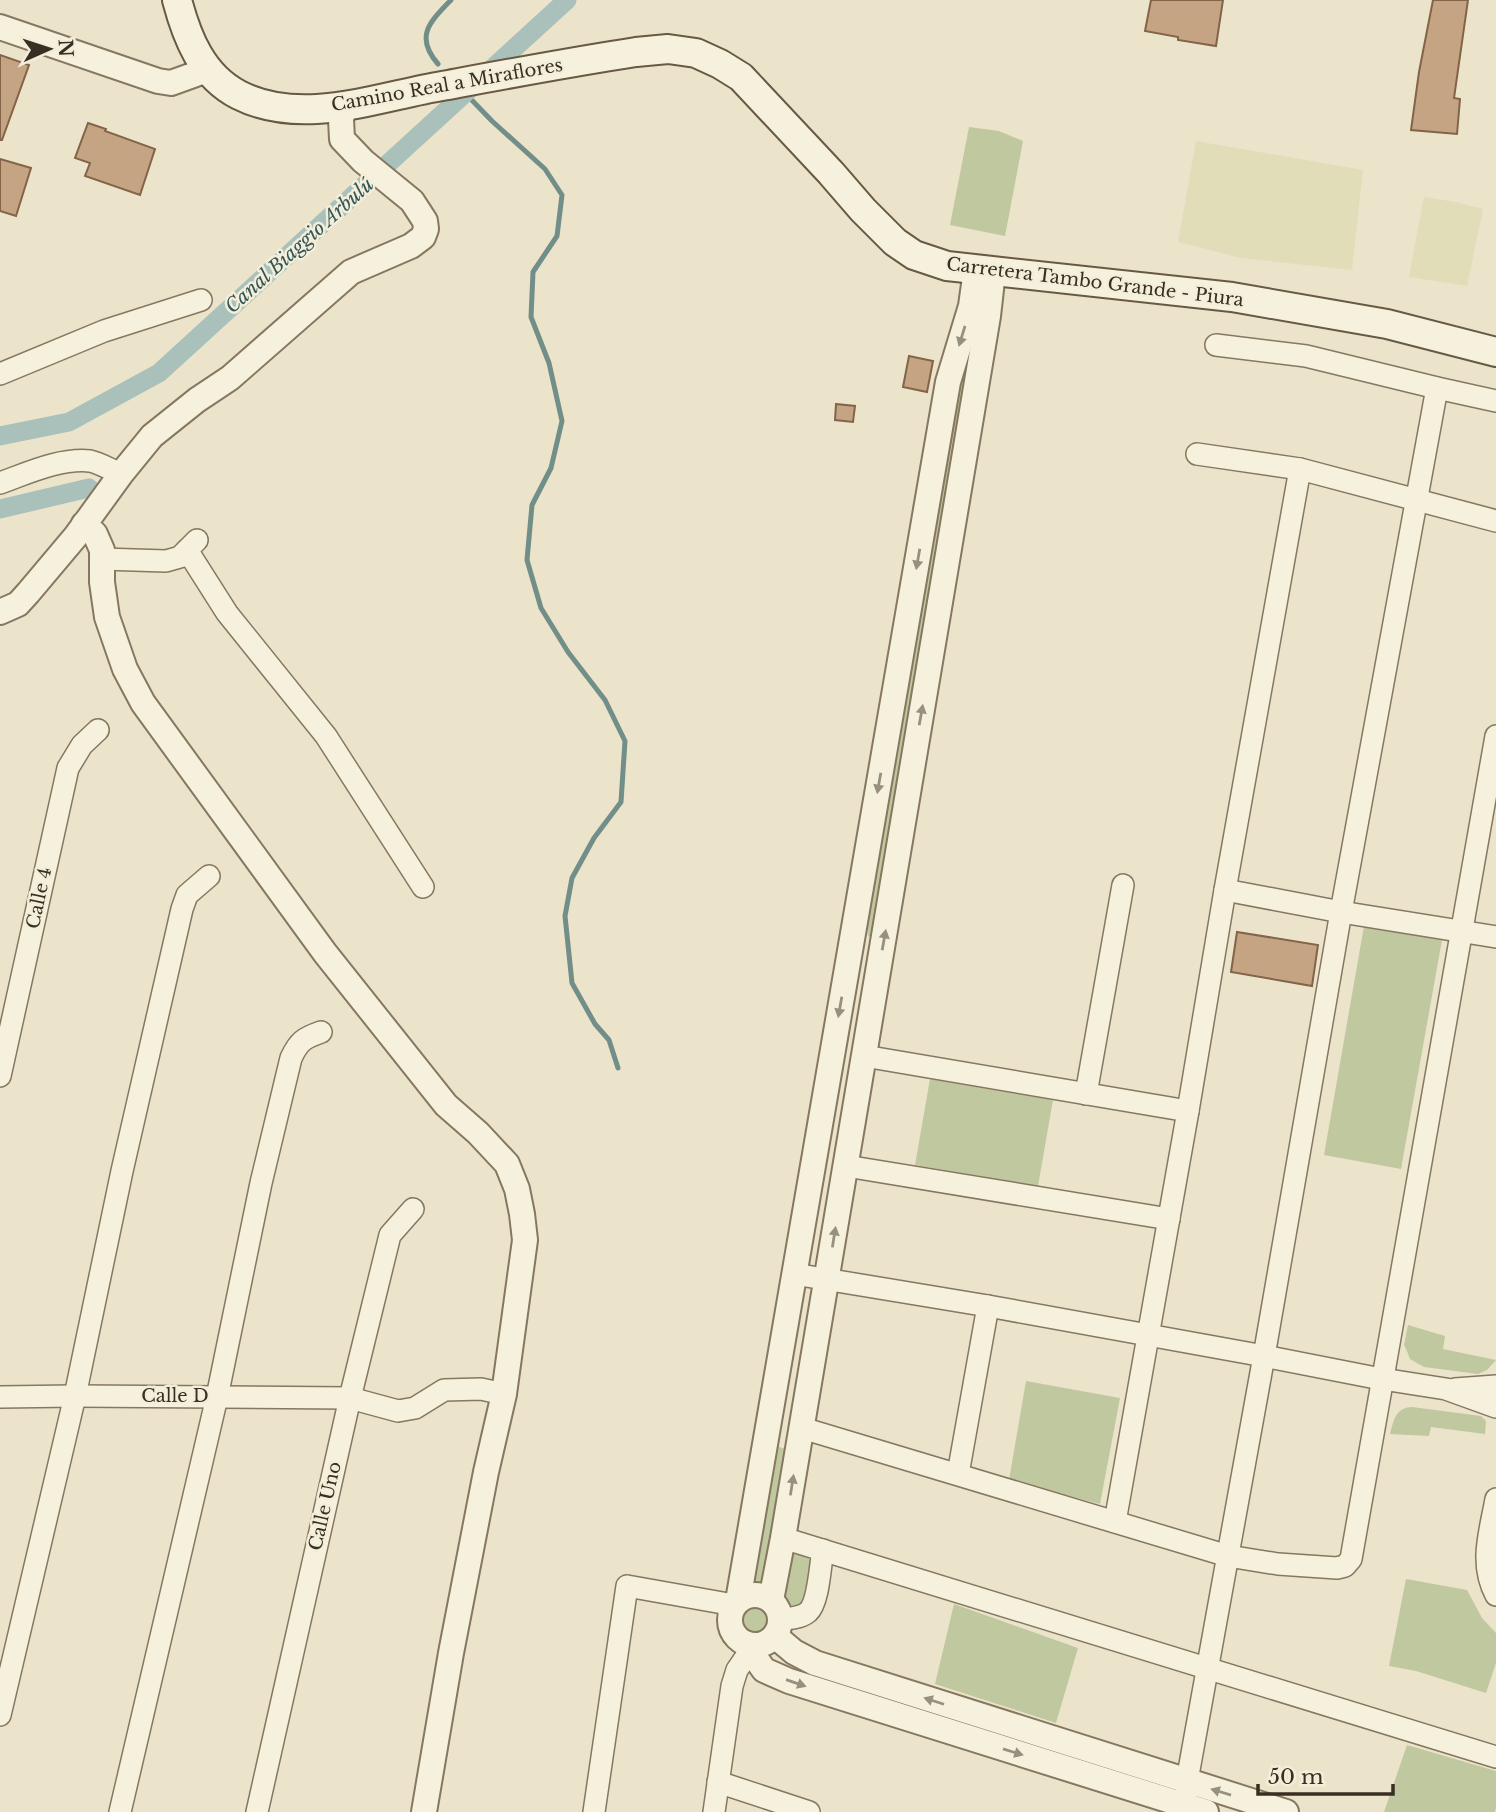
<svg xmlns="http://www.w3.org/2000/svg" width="1496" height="1812" viewBox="0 0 1496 1812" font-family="'Libre Baskerville',serif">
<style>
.farmland{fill:#e0ddb8}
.green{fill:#c0c89f}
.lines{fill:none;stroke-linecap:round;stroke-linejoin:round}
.stream{stroke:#718e89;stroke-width:5}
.canal{stroke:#aac0bb;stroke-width:19}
.building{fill:#c5a484;stroke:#836448;stroke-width:2}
.minor-casing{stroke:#867760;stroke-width:24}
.tertiary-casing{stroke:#867760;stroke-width:28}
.secondary-casing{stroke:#685943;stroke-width:32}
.minor{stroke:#f6f1dd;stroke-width:21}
.tertiary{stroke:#f6f1dd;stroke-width:24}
.secondary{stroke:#f6f1dd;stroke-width:28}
.oneway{fill:#979080}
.labels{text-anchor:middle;stroke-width:5;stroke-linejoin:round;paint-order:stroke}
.street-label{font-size:18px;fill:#382e22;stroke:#f3eed9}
.water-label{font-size:19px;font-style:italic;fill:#335556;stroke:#f3eed9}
</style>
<rect width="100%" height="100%" fill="#ebe4ca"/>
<g class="farmland">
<polygon points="1196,141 1363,170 1352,270 1241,258 1178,242"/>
<polygon points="1424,197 1456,202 1483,209 1467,286 1409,277"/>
</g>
<g class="green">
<polygon points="969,127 999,131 1023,141 1005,236 950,225"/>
<polygon points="978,311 874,938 868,936 866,898 953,386"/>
<polygon points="1364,926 1442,940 1401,1169 1324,1155"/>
<polygon points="930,1079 1053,1100 1038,1186 915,1165"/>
<polygon points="1408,1325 1445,1336 1443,1349 1496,1360 1487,1370 1478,1374 1424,1367 1410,1359 1407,1351 1404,1345"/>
<polygon points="1026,1381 1120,1398 1100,1504 1009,1480"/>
<path d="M1412,1407L1481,1416L1486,1421L1485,1434L1431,1427L1429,1436L1390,1434C1394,1420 1395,1408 1412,1407Z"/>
<polygon points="773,1445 789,1450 762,1590 751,1590"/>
<path d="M798,1551L807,1556L810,1561C808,1577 808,1596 798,1608H788L782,1600L791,1554Z"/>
<polygon points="1406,1579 1467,1590 1482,1618 1496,1633 1496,1663 1486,1693 1416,1671 1389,1666"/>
<polygon points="954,1604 1078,1648 1056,1723 935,1684"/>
<circle cx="756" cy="1618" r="14"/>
<polygon points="1407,1745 1496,1771 1496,1807 1495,1812 1384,1812"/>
</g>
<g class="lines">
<g class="stream">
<path d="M438,64C414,36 430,22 451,0"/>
<polyline points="464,92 492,121 545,169 562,195 557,236 533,272 531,317 549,363 562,421 551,468 532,505 527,560 541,608 568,652 605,700 625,741 621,802 594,838 572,878 565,916 572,983 595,1024 609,1040 618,1068"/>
</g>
<g class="canal">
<polyline points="0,436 69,422 159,373 567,0"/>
<polyline points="0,509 89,488"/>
</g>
</g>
<g class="building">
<polygon points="1151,0 1223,0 1216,46 1178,40 1178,37 1145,31"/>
<polygon points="1433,0 1468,0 1454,98 1460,99 1457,134 1411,130 1419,72"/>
<polygon points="0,55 29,65 2,140 0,140"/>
<polygon points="88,123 106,129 105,131 155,149 140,195 85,176 90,163 75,158"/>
<polygon points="0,159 31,168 16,216 0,211"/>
<polygon points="909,356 933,361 927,392 903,387"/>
<polygon points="836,404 855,406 853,422 835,420"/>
<polygon points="1237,932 1318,945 1312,986 1231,972"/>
</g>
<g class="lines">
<g class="minor-casing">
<g id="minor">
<polyline points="1216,345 1306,356 1437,388 1496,401"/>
<polyline points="0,374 104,331 201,300"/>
<polyline points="1197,454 1300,469 1496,521"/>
<path d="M0,483C28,473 60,458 90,461C100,463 111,470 121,474"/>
<polyline points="187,550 227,613 326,736 423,887"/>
<polyline points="102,559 166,561 180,557 197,540"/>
<polyline points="1225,890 1341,912 1496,937"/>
<polyline points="864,1056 1188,1111"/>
<polyline points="0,1076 68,768 82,745 98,730"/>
<polyline points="1086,1094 1123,885"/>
<polyline points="846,1166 1169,1219"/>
<polyline points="794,1274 988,1306 1264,1356 1376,1378 1446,1389 1496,1407"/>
<polyline points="1455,1389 1496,1386"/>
<polyline points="0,1397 75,1396 350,1398 398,1411 415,1408 444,1390 481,1389 504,1394"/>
<polyline points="802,1428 1228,1556 1278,1564 1337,1568 1345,1566 1351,1559 1496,736"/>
<polyline points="958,1474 988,1306"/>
<path d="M1496,1499C1490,1533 1479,1563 1496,1595"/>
<polyline points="1115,1522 1188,1111 1225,890 1300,469"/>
<polyline points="783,1538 1496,1757"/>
<path d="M781,1620C790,1618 801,1618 808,1612C819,1602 820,1565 823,1550"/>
<polyline points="0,1715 75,1396 122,1171 182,909 187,895 209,876"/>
<polyline points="718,1782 809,1812"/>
<polyline points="1186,1796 1187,1781 1264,1356 1341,912 1437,388"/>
<path d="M120,1812L217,1397L261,1183L291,1058C299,1041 304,1038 321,1032"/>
<polyline points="257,1812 350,1398 390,1235 413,1209"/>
<polyline points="594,1812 627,1586 734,1605"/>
<polyline points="714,1812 732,1686 737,1670 750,1651"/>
</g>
</g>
<g class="tertiary-casing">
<g id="tertiary">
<polyline points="0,27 158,81 171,83 207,70"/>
<polyline points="84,524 95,534 102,550 102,582 107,617 125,669 143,703 325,953 446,1105 478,1133 507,1164 517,1189 522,1214 525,1240 504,1394 486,1472 451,1653 424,1812"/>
<polyline points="0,612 18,604 28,593 76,536 121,474 152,436 197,400 230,378 351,272 411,246 423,237 426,229 425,221 412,201 363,161 342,139 341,119 345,106"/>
<circle cx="755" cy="1620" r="25"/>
<polyline points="771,1600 783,1538 988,316 993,272"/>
<polyline points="738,1601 948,382 971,306 976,270"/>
<polyline points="775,1636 794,1652 815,1663 1286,1812"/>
<polyline points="745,1643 764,1670 789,1681 1206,1812"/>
</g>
</g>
<g class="secondary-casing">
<path id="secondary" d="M177,0C187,38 202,76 239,95C302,127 377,97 442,86C507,74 571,62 636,52L668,49L696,53L720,64L741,77L831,173L863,210L895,242L914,255L947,266L1232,297L1387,324L1496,352"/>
</g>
<use href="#minor" class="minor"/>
<use href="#tertiary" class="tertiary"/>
<use href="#secondary" class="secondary"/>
</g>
<defs><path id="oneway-solid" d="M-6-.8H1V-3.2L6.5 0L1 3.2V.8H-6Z" transform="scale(1.75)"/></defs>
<g class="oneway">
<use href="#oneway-solid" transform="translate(962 336) rotate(107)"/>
<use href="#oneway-solid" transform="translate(918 559) rotate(100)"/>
<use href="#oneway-solid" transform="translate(921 715) rotate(-80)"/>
<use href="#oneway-solid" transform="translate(879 783) rotate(100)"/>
<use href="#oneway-solid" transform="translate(884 940) rotate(-80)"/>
<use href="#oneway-solid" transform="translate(840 1007) rotate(100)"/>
<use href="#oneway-solid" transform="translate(834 1237) rotate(-81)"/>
<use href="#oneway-solid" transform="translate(792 1485) rotate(-81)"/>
<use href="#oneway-solid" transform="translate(796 1683) rotate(19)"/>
<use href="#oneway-solid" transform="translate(934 1701) rotate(-162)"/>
<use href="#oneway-solid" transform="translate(1013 1752) rotate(17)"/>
<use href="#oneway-solid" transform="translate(1221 1792) rotate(-163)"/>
</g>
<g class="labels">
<g class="street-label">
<text transform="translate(447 85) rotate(-10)" y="6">Camino Real a Miraflores</text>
<text transform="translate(1095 282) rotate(7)" y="6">Carretera Tambo Grande - Piura</text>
<text transform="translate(39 898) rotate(-78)" y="6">Calle 4</text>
<text x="175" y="1402">Calle D</text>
<text transform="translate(325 1506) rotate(-77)" y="6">Calle Uno</text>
</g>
<g class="water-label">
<text transform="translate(299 245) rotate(-42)" y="7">Canal Biaggio Arbulú</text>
</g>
</g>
<g transform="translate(49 49) rotate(87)" stroke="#f3eed9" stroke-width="5" paint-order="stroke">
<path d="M0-5L12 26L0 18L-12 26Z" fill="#382e22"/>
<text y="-10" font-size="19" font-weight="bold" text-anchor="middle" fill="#382e22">N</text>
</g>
<path d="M1258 1784v10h135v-10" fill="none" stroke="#382e22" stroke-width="3.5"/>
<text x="1268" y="1784" font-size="21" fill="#382e22" stroke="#f3eed9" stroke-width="5" paint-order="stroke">50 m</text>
</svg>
